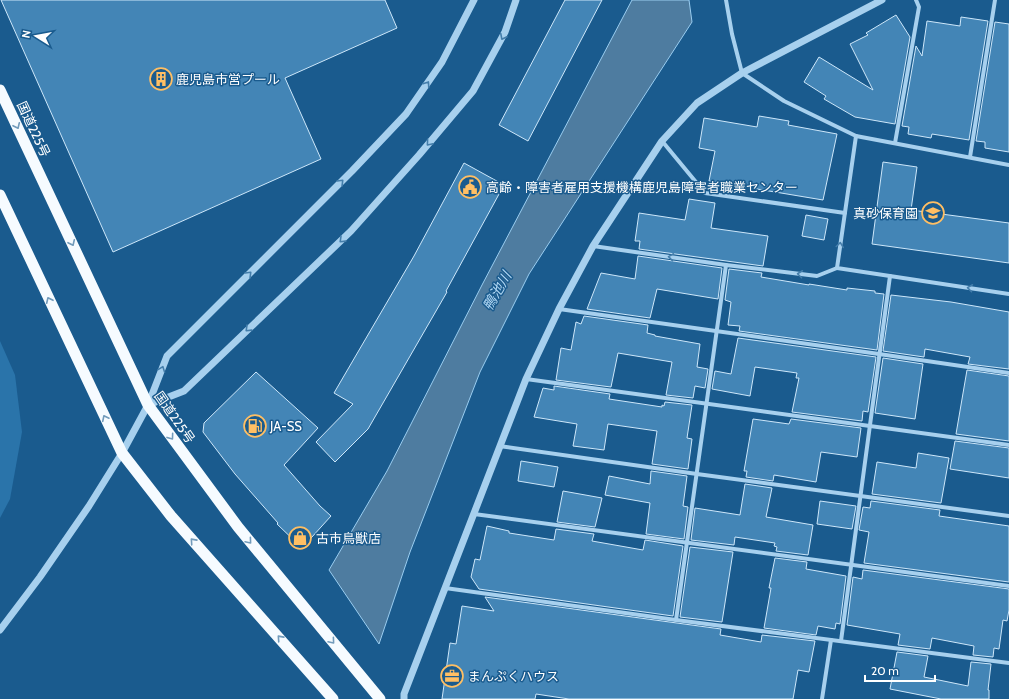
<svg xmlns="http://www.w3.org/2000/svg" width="1009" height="699" viewBox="0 0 1009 699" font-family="Cabin,'Noto Sans JP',sans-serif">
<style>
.green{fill:#2a74aa}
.water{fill:#4e7ca0;stroke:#9acdf0}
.building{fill:#4385b6;stroke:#cde7fa}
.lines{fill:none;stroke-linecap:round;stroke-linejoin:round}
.minor{stroke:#a7d0ee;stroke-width:4}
.tertiary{stroke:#a7d0ee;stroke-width:7}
.trunk{stroke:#f6fbff;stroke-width:11}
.oneway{stroke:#447eab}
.oneway2{stroke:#729bbb}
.labels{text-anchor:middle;stroke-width:3;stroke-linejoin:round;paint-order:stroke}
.poi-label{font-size:13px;fill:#fff;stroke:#1a5b8e;text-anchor:start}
.street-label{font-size:13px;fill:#fff;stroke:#1a5b8e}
.water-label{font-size:14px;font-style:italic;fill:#b3d9f5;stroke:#1a5b8e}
</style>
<rect width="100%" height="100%" fill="#1a5b8e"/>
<polygon class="green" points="0,341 15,375 22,432 10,499 0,518"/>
<polygon class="water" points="632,0 689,0 692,22 529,274 480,372 410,552 379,644 329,570 387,471 482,285"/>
<g class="building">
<polygon points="1,0 385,0 397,28 285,78 321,159 113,252"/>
<polygon points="565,0 602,0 528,141 499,125"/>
<polygon points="896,15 910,37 895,124 855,117 824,99 826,96 804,82 819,57 873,90 850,44 868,35 866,33"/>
<polygon points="961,17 988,21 969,140 932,134 931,138 908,134 909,127 902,126 916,46 922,56 927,21 960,26"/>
<polygon points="995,22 1009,24 1009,152 985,148 985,142 976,141"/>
<polygon points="759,116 789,121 788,125 837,134 823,200 709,181 715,151 699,148 704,118 757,127"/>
<polygon points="883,162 917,167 911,210 1009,223 1009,263 872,244"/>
<polygon points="464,163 504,185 446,291 447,292 368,429 335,462 316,442 353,404 334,393 414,256"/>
<polygon points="689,199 715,203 711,228 768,236 763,266 639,249 640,241 635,241 639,213 685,220"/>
<polygon points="806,215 828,219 824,240 802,236"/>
<polygon points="638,256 722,268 718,299 657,289 650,318 587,309 601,273 635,279"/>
<polygon points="729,269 762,273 761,277 809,285 809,284 847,290 847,288 875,291 875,293 884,294 877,350 739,331 740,326 728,325 731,302 725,300"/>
<polygon points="891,295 951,302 1009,312 1009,369 968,364 970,357 925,349 924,357 883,351"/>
<polygon points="584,316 648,325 647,333 655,335 655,336 700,344 697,367 708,369 705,388 695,386 693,398 666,395 672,362 618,353 611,387 556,380 561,348 571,350 576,322 581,324"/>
<polygon points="738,338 876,357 868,412 863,411 862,421 792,412 799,378 796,378 797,373 755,367 750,396 712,389 715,371 731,374"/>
<polygon points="883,358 923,364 915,419 875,413"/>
<polygon points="967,370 1009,376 1009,441 956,434"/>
<polygon points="256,372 318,428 284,465 320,506 331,516 302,548 277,524 278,523 235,474 203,432 204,423"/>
<polygon points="554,386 610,394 609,399 662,407 662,405 664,406 665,402 692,405 687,438 692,439 688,469 652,464 657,431 608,424 604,450 573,446 577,424 534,417 543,388 554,390"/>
<polygon points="753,419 789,424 791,419 861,428 857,457 821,452 816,482 774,475 773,481 746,477 747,471 744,471"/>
<polygon points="955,441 1009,448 1009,478 950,469"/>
<polygon points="918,453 949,458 941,503 872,494 877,462 916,468"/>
<polygon points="521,461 558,467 554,487 518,481"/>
<polygon points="651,471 687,476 683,506 688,507 684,539 646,534 650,503 605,495 609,476 650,484"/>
<polygon points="745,484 772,488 766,517 813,525 808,555 776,551 777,547 774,546 775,543 735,537 734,545 691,540 695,508 740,515"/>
<polygon points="563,491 602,498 595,527 557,522"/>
<polygon points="820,501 856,506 852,529 817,524"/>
<polygon points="871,501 940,510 939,516 1009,526 1009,582 864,563 869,532 859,530 863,507 870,508"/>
<polygon points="487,526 509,531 509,533 554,540 556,529 594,534 592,541 643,550 645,540 683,546 673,616 479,589 471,577 475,559 480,560"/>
<polygon points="690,547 733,552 722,622 680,617"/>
<polygon points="775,558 807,562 806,569 846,576 840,624 836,623 835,629 818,626 816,635 764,628 771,588 769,588"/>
<polygon points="863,570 1009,589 1009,610 1007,621 1003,620 999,649 994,648 993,657 973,655 974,646 932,638 930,649 898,645 900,634 847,625 853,577 862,579"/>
<polygon points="485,597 721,629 720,635 761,642 762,635 815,641 809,672 798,670 793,699 569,699 536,694 535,699 442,699 450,643 456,644 462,606 494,611"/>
<polygon points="897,652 928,656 924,677 968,686 971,662 991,664 988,690 989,690 989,699 941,699 890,689"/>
</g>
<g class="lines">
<g class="minor">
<polyline points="726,0 732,34 742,73 784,101 856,136 1009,165"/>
<polyline points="856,136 837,268 1009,294"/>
<polyline points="662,141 705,193 845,213"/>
<polyline points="895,143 919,7 916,0"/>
<polyline points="970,157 995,0"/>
<polyline points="593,246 726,265 817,276 837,268"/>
<polyline points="559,309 879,354 1009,373"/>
<polyline points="526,379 1009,445"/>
<polyline points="499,446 697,474 1009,516"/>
<polyline points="474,514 1009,586"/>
<polyline points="445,588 676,620 1009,663"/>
<polyline points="676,620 726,265"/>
<polyline points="841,641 890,276"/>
<polyline points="822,699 831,640"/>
</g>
<g class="tertiary">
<polyline points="148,405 184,391 351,231 419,155 473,91 505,32 516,0"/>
<polyline points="0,630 40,577 89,506 122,453 148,405 167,356 352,171 406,114 442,62 474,0"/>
<polyline points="404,699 404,694 526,379 559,309 593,246 662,141 697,103 742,73 882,0"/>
</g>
<g class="trunk">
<polyline points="0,90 148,405 238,527 380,699"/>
<polyline points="0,195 122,453 171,516 333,699"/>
</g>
</g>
<defs><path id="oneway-chevron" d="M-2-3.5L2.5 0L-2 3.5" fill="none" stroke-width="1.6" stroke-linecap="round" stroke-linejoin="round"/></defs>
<g class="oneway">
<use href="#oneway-chevron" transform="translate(503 37) rotate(117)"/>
<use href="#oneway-chevron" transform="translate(427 84) rotate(-56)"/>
<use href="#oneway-chevron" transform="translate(429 143) rotate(130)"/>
<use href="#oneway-chevron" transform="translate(341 182) rotate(-45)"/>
<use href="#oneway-chevron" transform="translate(342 240) rotate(136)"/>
<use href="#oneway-chevron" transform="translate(840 245) rotate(-82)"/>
<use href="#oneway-chevron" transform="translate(671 257) rotate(-172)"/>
<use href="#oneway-chevron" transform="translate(249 274) rotate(-45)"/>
<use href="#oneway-chevron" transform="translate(800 274) rotate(-173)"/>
<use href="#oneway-chevron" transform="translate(970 288) rotate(-172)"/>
<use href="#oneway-chevron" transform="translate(248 329) rotate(136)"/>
<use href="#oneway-chevron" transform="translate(162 369) rotate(-69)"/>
</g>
<g class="oneway2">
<use href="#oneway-chevron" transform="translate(17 126) rotate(65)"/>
<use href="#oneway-chevron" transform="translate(72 243) rotate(65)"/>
<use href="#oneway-chevron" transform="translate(49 300) rotate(-115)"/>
<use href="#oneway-chevron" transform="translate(105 418) rotate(-116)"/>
<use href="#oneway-chevron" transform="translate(171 437) rotate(54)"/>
<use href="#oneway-chevron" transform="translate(193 541) rotate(-132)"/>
<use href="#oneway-chevron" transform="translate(249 541) rotate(50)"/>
<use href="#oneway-chevron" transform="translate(280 638) rotate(-132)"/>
<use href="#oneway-chevron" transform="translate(332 641) rotate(50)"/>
</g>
<defs>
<g id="building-ring" transform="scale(1.15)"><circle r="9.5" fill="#1a5b8e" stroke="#ffbf64" stroke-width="1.5"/><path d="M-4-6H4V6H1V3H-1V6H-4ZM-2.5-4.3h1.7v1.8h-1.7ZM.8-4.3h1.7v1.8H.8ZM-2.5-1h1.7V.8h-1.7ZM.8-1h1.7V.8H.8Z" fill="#ffbf64"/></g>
<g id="civic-ring" transform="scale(1.15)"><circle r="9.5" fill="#1a5b8e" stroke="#ffbf64" stroke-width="1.5"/><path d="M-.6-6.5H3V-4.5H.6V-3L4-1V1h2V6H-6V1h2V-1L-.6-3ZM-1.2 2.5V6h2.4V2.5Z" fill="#ffbf64"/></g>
<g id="school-ring" transform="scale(1.15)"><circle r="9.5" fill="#1a5b8e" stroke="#ffbf64" stroke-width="1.5"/><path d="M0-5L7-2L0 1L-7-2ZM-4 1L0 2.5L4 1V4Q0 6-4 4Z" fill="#ffbf64"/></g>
<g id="fuel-ring" transform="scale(1.15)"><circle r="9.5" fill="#1a5b8e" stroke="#ffbf64" stroke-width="1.5"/><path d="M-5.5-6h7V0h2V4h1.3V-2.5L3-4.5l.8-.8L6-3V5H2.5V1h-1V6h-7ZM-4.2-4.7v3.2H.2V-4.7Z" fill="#ffbf64"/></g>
<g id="shop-ring" transform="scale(1.15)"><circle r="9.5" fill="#1a5b8e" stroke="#ffbf64" stroke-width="1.5"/><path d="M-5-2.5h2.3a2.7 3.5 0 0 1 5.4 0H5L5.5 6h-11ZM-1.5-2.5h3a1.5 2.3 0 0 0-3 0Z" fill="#ffbf64"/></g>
<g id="office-ring" transform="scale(1.15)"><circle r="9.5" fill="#1a5b8e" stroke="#ffbf64" stroke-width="1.5"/><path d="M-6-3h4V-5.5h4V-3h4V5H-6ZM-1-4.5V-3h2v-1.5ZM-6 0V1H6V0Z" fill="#ffbf64"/></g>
</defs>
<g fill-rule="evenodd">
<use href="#building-ring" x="161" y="79"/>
<use href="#civic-ring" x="470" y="187"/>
<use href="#school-ring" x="933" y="213"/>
<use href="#fuel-ring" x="255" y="426"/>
<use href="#shop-ring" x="300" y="538"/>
<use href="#office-ring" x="452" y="676"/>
</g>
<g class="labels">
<g class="poi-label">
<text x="176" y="84">鹿児島市営プール</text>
<text x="486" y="192">高齢・障害者雇用支援機構鹿児島障害者職業センター</text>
<text x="918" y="218" text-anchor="end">真砂保育園</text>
<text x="270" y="431">JA-SS</text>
<text x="316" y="543">古市鳥獣店</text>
<text x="468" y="681">まんぷくハウス</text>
</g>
<g class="street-label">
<text transform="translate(34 129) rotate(65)" y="5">国道225号</text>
<text transform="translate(175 417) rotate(55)" y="5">国道225号</text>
</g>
<g class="water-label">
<text transform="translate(497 291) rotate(-60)" y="5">鴨池川</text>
</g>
</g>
<g transform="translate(36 36) rotate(281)" stroke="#1a5b8e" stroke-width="3" paint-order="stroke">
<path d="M0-3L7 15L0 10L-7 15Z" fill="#ffffff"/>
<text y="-6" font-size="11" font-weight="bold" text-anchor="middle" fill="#ffffff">N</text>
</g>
<path d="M865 675v6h70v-6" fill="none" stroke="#ffffff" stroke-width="2"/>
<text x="871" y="675" font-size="12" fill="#ffffff" stroke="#1a5b8e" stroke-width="3" paint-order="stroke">20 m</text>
</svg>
